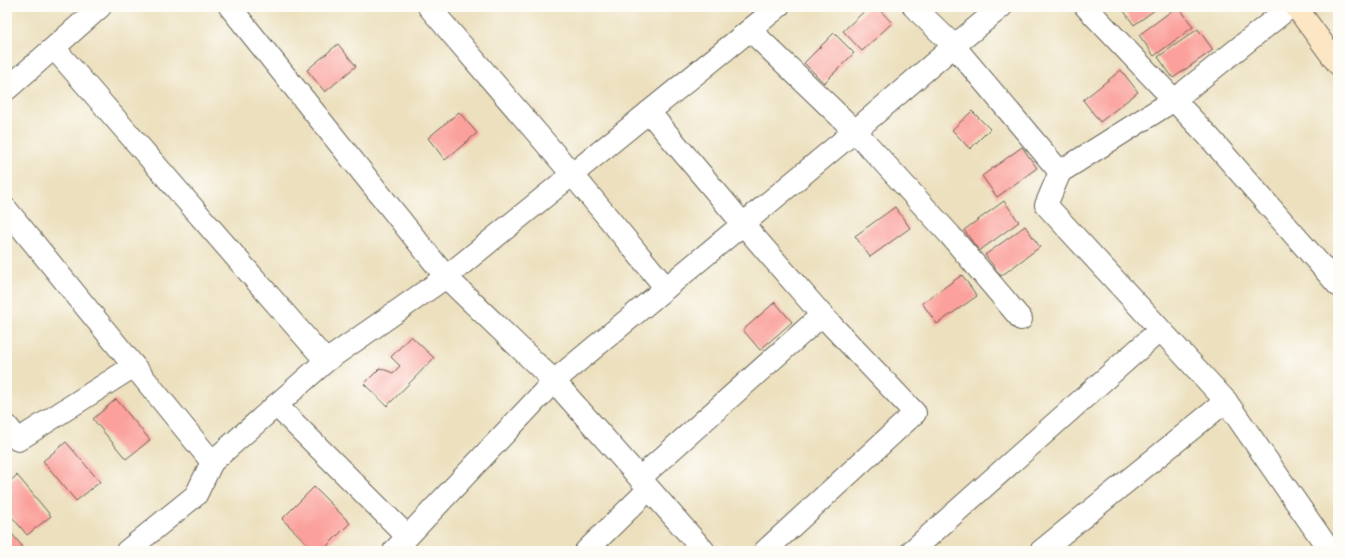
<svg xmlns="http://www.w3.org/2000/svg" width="1345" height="558" viewBox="0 0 1345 558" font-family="Delius,sans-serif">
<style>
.building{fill:#fba09b}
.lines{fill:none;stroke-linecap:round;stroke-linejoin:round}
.street-casing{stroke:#656155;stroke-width:24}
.secondary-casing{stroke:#656155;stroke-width:24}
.street{stroke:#fff;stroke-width:22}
.secondary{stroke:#fce6c4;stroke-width:22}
</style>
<rect width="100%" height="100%" fill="#fdfcf7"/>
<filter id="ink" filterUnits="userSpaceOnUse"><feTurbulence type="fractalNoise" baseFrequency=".025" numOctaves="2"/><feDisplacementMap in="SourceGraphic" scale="8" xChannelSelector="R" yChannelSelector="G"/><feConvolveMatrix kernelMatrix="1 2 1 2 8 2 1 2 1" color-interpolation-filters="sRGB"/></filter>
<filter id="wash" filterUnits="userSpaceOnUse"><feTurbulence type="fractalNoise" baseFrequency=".012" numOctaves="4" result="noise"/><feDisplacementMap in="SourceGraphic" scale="16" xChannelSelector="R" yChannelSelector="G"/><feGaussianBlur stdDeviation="0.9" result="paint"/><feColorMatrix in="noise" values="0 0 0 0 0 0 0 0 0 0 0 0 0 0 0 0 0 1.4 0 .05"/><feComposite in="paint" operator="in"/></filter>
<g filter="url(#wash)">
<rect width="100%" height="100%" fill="#ece0be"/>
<g id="blocks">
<g class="building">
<polygon points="869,7 877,7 892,23 862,51 843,31"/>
<polygon points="1121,7 1159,7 1134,25"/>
<polygon points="1177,7 1179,7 1193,27 1154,56 1139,35"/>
<polygon points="1198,29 1213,50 1173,78 1158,57"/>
<polygon points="834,33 854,53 824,83 804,63"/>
<polygon points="338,44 356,66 325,92 307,70"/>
<polygon points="1121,70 1138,92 1100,122 1083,100"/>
<polygon points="972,111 990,129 970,149 952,130"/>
<polygon points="459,112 477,133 445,160 428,138"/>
<polygon points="1022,147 1037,168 997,197 982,176"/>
<polygon points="1004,201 1019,222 979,251 964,230"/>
<polygon points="895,207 910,228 870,257 855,236"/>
<polygon points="1025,226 1040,247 1001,276 985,255"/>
<polygon points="962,275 977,296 937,324 922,303"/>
<polygon points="775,302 792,322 760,350 743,330"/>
<polygon points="411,336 434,358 387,406 364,384 380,368 393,373 400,366 391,357"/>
<polygon points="116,399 150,440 126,459 93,419"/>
<polygon points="66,442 100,482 76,501 43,461"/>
<polygon points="17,475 51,516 27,535 7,511 7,484"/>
<polygon points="314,487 350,523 322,551 315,551 282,519"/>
<polygon points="7,528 22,546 16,551 7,551"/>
</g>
</g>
</g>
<g filter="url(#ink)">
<use href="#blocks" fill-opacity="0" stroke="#656155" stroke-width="1"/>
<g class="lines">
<g class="street-casing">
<g id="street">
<polyline points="230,7 446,277 778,7"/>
<polyline points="429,7 572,174 666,288"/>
<polyline points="914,7 954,46 1060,172 1174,100 1290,7"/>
<polyline points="1086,7 1209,137 1338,285"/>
<polyline points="750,30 855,131 950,235 1021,319"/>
<polyline points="54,48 326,361 446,277 554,381 855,131 954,46 1001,7"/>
<polyline points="7,89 100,7"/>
<polyline points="649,112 743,224 822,315 915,413 765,551"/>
<polyline points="1060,172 1046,205 1226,401 1330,551"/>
<polyline points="7,210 212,462 326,361"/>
<polyline points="276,405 407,536"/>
<polyline points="7,426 18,440 134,366"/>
<polyline points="640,478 822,315"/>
<polyline points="127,551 196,495 212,462"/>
<polyline points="394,551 554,381 704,551"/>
<polyline points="586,551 649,489"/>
<polyline points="912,551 1160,330"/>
<polyline points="1041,551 1226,401"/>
</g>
</g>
<g class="secondary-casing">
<polyline id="secondary" points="1296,7 1338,64"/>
</g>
<use href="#street" class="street"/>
<use href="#secondary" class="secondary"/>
</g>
</g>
<rect width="1345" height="558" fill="none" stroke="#fdfcf7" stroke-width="24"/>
</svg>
